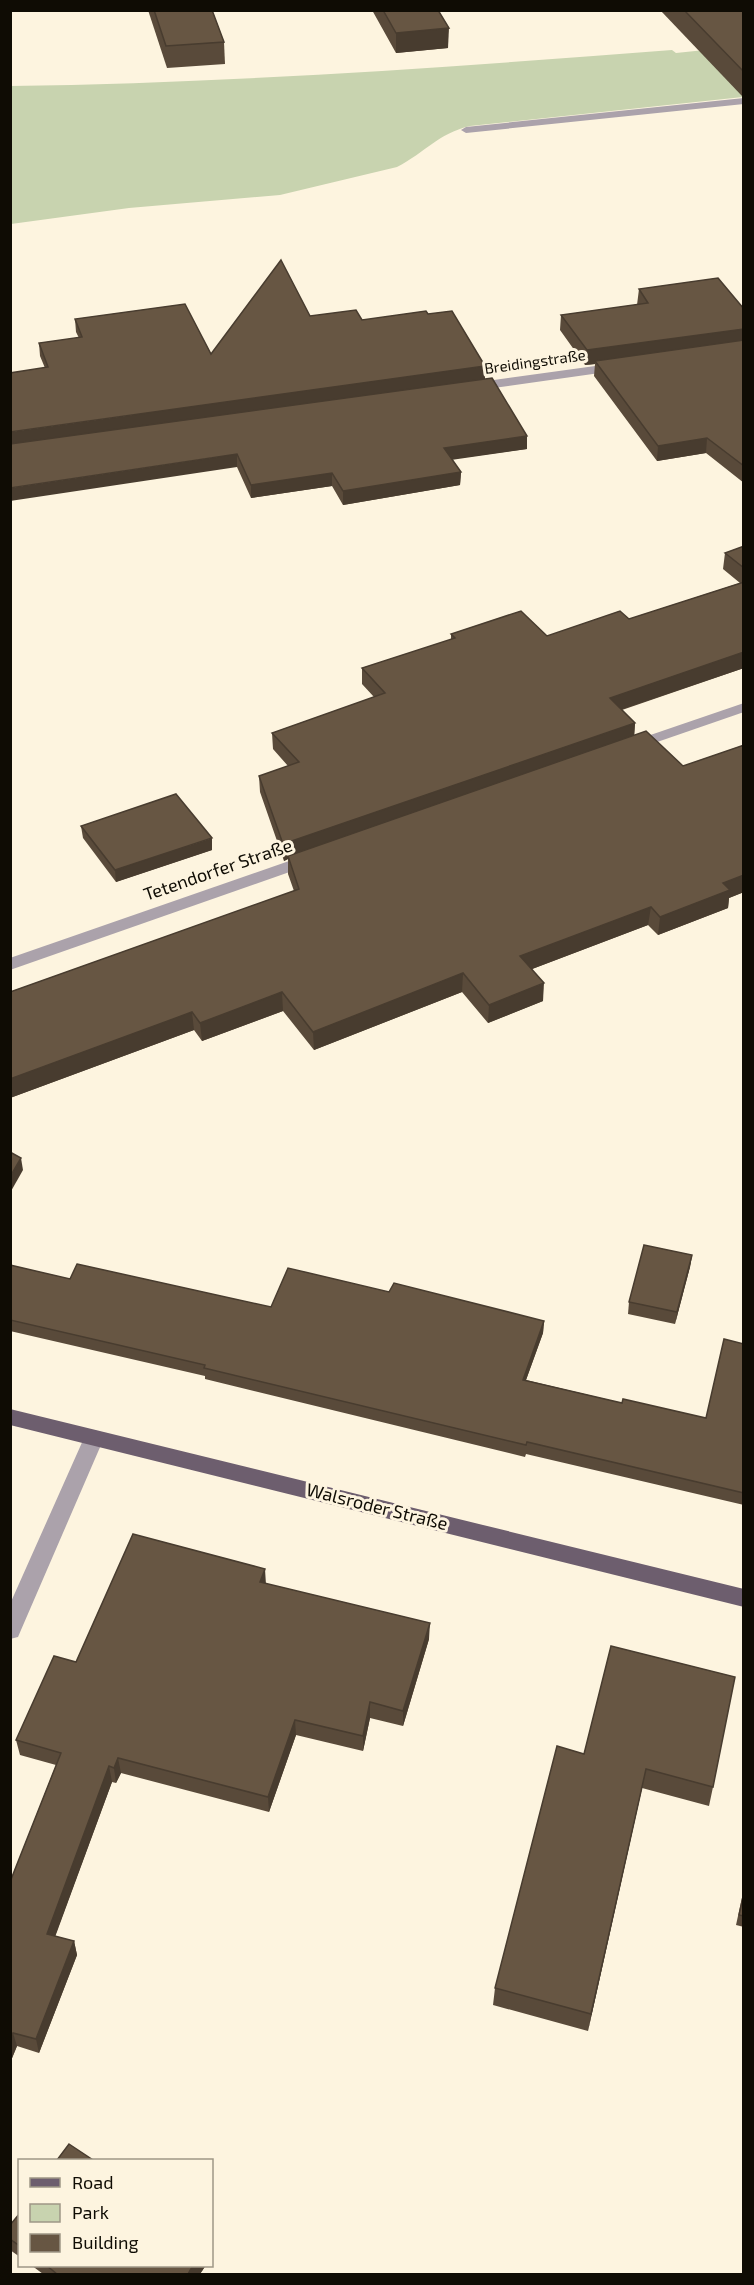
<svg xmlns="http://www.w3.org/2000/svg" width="754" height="2285" viewBox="0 0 754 2285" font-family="'Exo 2',sans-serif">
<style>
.green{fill:#c8d3af}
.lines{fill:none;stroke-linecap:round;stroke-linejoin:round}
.minor{fill:#aba2ab;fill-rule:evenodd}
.major{fill:#6d5e6e;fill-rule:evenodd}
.wall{fill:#594a3a}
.shaded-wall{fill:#483c2f}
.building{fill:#675643;stroke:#483c2f;stroke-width:1.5}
.labels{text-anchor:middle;stroke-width:6;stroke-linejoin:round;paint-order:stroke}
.far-street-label{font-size:15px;fill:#0f0c04;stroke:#fdf4df}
.street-label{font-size:18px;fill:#0f0c04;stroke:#fdf4df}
</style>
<rect width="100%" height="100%" fill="#fdf4df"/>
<path class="green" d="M743,46V97L470,126C437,134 426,152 397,167L280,195L129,208L11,224L10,86C232,83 451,67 672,50L676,53Z"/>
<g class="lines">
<g class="minor">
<polygon points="744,98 744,104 466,133 461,130 466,127"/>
<polygon points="617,363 621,364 623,367 621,370 472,391 466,387 472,383"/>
<polygon points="744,703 744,712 637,749 627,749 624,746 627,743"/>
<polygon points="312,853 318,854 320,858 318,862 10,970 10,958"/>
<polygon points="94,1430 101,1432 104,1438 21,1630 18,1637 10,1639 10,1604 84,1438 87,1432"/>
</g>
<polygon class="major" points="10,1409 744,1589 744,1607 10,1425"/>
</g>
<g class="wall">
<polygon points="148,10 212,10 224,42 225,64 167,68"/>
<polygon points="372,10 450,10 439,11 448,48 396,53"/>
<polygon points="742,10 744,12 744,96 742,96 661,11"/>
<polygon points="639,289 744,309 744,483 706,453 657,461 594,376 595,364 585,365 560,330 561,315 637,305"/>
<polygon points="428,314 485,366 485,379 527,449 452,459 461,472 460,485 343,505 332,486 251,498 237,467 45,368 40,356 39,343 79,338 76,332 75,319 211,354 310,316 362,320"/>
<polygon points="744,546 744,668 622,710 635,723 634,736 683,766 744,745 744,892 729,898 728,908 658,935 648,925 532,969 543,1001 488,1023 462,992 314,1050 283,1011 202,1041 194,1030 10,1098 10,992 294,891 288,874 288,859 284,861 260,792 259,776 288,766 273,749 272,733 374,697 362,684 362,668 451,640 451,634 547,636 629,619 740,583 723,569 725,553"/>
<polygon points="81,826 212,850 116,882 83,838"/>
<polygon points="692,1255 690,1267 675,1324 628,1314 629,1302"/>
<polygon points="10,1265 70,1279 271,1307 389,1292 544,1321 543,1333 526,1380 622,1403 706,1418 744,1344 744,1505 526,1454 525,1457 205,1379 205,1376 10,1331"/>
<polygon points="265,1583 429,1639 403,1726 370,1718 363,1751 296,1735 269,1812 121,1773 116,1783 112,1782 55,1936 74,1941 77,1955 39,2053 17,2046 10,2063 10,1882 56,1765 20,1755 16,1740 76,1662"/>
<polygon points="611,1646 713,1787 709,1806 642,1788 588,2031 493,2005 495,1988 584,1754"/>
<polygon points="744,1889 744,1927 736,1925"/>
<polygon points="20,2213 20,2257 10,2250 10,2225"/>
<polygon points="31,2265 206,2265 200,2274 43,2274"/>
</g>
<g class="shaded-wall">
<polygon points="449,28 448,48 396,53 396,33"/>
<polygon points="744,329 744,344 595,361 595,364 585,365 587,350"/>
<polygon points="485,366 485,379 10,446 10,432"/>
<polygon points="527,436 527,449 444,461 444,448"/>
<polygon points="707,438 706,453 657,461 658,446"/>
<polygon points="237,454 237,467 10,501 10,488"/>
<polygon points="461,472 460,485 343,505 343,491"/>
<polygon points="332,473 332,486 251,498 251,485"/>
<polygon points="744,652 744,668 608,714 610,698"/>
<polygon points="635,723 634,739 288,856 288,859 284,861 283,844"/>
<polygon points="212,838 212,850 116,882 115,870"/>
<polygon points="744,875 744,892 729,898 728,908 658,935 660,917 723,883"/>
<polygon points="651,907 648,925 519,974 520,956"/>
<polygon points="463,973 462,992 314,1050 313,1032"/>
<polygon points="544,983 543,1001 488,1023 489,1005"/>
<polygon points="282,992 283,1011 202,1041 200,1023"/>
<polygon points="192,1012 194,1030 10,1098 10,1079"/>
<polygon points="21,1158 23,1170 10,1193 10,1177"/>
<polygon points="692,1255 690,1267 675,1324 677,1312"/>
<polygon points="544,1321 543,1333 522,1391 523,1380"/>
<polygon points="265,1569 266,1585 260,1582"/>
<polygon points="430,1623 429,1639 403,1726 403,1711"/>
<polygon points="370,1702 370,1718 363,1751 363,1736"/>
<polygon points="295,1720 296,1735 269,1812 268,1797"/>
<polygon points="118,1758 121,1773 116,1783 114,1768"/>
<polygon points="109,1766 112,1782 51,1948 47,1934"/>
<polygon points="646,1769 642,1788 588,2031 591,2014"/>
<polygon points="74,1941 77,1955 39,2053 36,2039"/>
<polygon points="13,2033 17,2046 10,2063 10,2040"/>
<polygon points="193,2265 206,2265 200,2274 188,2274"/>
</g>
<g class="building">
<polygon points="154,10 212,10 224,42 166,46"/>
<polygon points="383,10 438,10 449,28 396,33"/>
<polygon points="684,10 742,10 744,12 744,72"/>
<polygon points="281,260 310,316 356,310 362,320 426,311 428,314 452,311 485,366 10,432 10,373 48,367 39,343 82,337 75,319 185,304 211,354"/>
<polygon points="718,278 744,309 744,329 587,350 561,315 648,303 639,289"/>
<polygon points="744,340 744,466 707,438 658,446 595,361"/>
<polygon points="492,378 527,436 444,448 461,472 343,491 332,473 251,485 237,454 10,488 10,444"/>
<polygon points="744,546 744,568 725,553"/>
<polygon points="744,582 744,652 610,698 635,723 283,844 259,776 299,762 272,733 385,693 362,668 455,638 451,634 521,611 547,636 620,611 629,619"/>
<polygon points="646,731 683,766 744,745 744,875 723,883 730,890 660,917 651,907 520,956 544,983 489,1005 463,973 313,1032 282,992 200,1023 192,1012 10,1079 10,992 299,889 288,856"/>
<polygon points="176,794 212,838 115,870 81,826"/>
<polygon points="10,1152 21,1158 10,1177"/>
<polygon points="644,1245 692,1255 677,1312 629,1302"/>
<polygon points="77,1264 271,1307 288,1268 389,1292 394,1283 544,1321 523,1380 622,1403 623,1399 706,1418 724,1339 744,1344 744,1493 527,1442 526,1445 204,1368 205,1365 10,1320 10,1265 70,1279"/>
<polygon points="133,1534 265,1569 260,1582 430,1623 403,1711 370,1702 363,1736 295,1720 268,1797 118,1758 114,1768 109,1766 47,1934 74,1941 36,2039 13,2033 10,2040 10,1882 61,1753 16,1740 54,1656 76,1662"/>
<polygon points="611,1646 735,1677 713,1787 646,1769 591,2014 495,1988 557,1746 584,1754"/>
<polygon points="744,1892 744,1916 739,1915"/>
<polygon points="69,2144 93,2160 57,2160"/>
<polygon points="20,2213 20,2246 10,2239 10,2225"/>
<polygon points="46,2265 193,2265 188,2274 57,2274"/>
</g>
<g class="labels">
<g class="far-street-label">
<text transform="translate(535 362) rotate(-8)" y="5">Breidingstraße</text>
</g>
<g class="street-label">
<text transform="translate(218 870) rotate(-19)" y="6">Tetendorfer Straße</text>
<text transform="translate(377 1507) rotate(14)" y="6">Walsroder Straße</text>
</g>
</g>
<rect width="754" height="2285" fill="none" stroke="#0f0c04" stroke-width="24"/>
<rect x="18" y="2159" width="195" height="108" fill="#fdf4df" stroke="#9e9787" stroke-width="1.5"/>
<rect x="30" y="2178" width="30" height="9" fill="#6d5e6e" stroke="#9e9787" stroke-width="1.5"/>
<text x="72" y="2189" font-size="18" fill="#0f0c04">Road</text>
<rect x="30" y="2204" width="30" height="18" fill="#c8d3af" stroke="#9e9787" stroke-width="1.5"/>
<text x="72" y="2219" font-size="18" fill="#0f0c04">Park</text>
<rect x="30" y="2234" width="30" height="18" fill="#675643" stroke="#9e9787" stroke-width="1.5"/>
<text x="72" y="2249" font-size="18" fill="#0f0c04">Building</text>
</svg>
